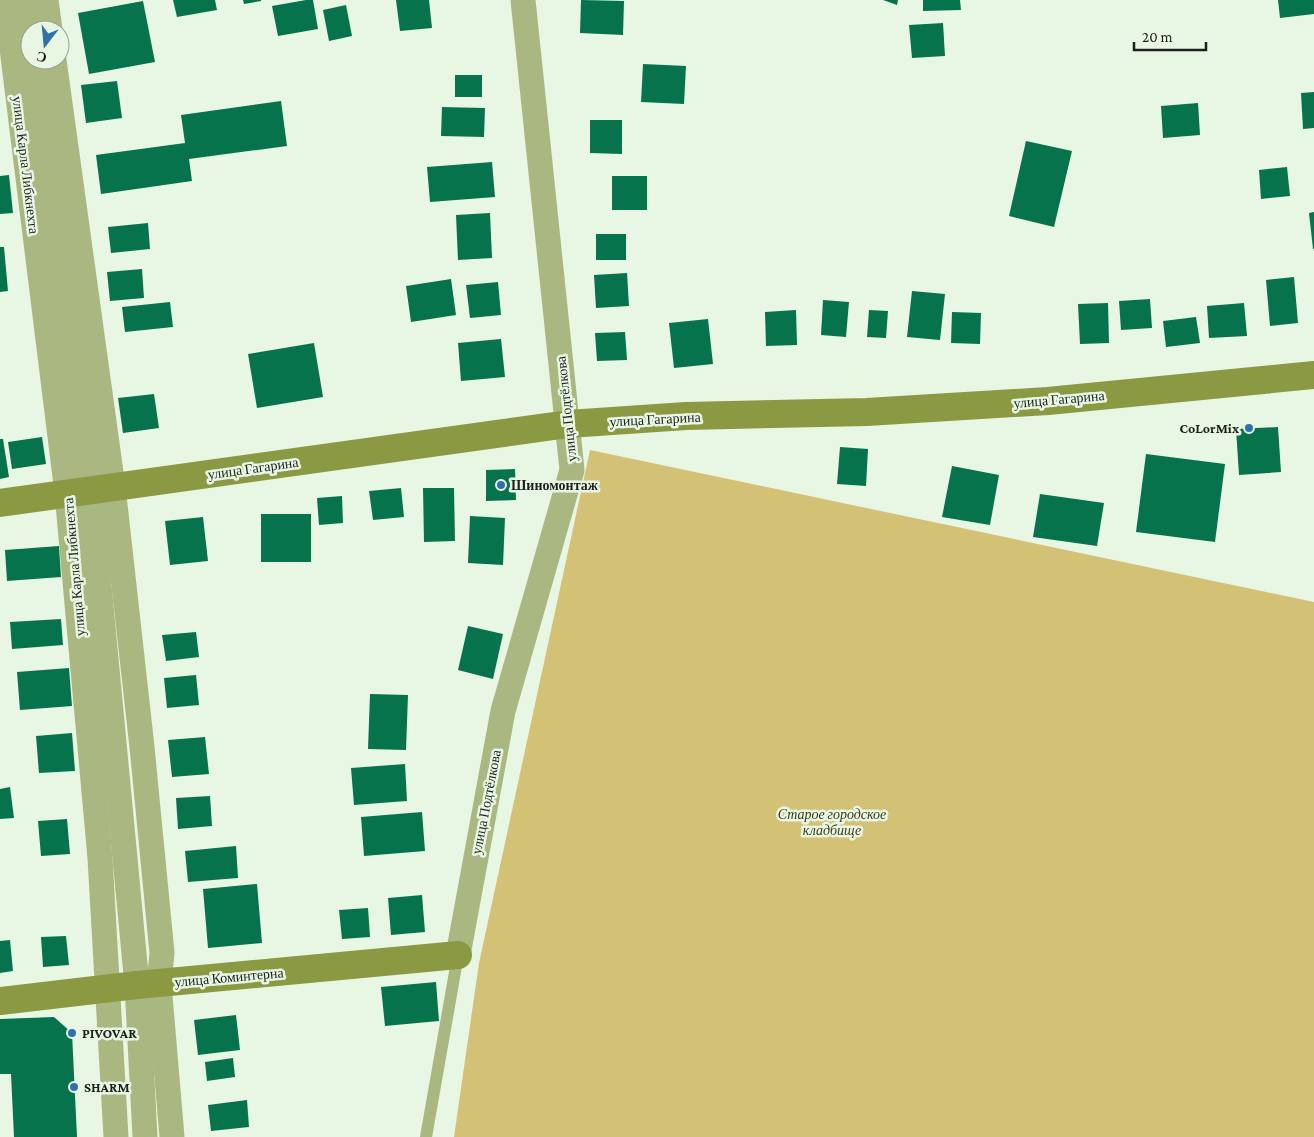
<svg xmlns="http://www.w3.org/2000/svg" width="1314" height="1137" viewBox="0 0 1314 1137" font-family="'Crimson Pro',serif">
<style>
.green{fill:#d3c176}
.building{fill:#07734c}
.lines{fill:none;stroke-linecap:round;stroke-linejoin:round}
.lane{stroke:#abb780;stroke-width:12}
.street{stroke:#abb780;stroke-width:25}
.secondary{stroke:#8a9942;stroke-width:28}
.poi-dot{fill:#3072a8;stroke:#e8f7e4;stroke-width:2}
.labels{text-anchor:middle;stroke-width:5;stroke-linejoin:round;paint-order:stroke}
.street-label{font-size:14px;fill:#1b201a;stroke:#e8f7e4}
.poi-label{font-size:14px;font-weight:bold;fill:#1b201a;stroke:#e8f7e4;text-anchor:start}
.park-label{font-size:14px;font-style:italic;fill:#403813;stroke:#e8f7e4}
</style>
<rect width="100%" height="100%" fill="#e8f7e4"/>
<polygon class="green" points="590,450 1314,602 1314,1137 454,1137 479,963"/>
<g class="building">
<polygon points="173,0 215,0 217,10 177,17"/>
<polygon points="243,0 261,0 261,1 244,4"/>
<polygon points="306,0 313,0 318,29 278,36 272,6"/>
<polygon points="396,0 429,0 432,28 400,31"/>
<polygon points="581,0 624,1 623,35 580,33"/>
<polygon points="883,0 898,0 897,5"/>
<polygon points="923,0 960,0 961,10 923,11"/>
<polygon points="1278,0 1314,0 1314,14 1280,18"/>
<polygon points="143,1 155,62 89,74 78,13"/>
<polygon points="346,5 352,36 329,41 323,10"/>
<polygon points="943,23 945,56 912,58 909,25"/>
<polygon points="643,64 686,66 684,104 641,102"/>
<rect x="455" y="75" width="27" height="22"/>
<polygon points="117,81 122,118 86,123 81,85"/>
<polygon points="1314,92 1314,128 1303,129 1301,93"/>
<polygon points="281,101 287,146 189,159 192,181 101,194 96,155 185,143 181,115"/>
<polygon points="1198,103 1200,135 1163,138 1161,106"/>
<polygon points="442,107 485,108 484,137 441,136"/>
<polygon points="590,120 622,120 622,154 590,153"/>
<polygon points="1026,141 1072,151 1054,227 1009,216"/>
<polygon points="492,162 495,197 430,202 427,167"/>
<polygon points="1287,167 1290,196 1261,199 1259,170"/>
<polygon points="9,175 13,213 0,214 0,176"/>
<rect x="612" y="176" width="35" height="34"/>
<polygon points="1314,212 1314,249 1313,249 1309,213"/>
<polygon points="490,213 492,258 458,260 456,215"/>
<polygon points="148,223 150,249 111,253 108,227"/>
<rect x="596" y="234" width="30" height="26"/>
<polygon points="0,247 4,247 8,291 0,292"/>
<polygon points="142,269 144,298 110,301 107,272"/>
<polygon points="627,273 629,306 596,308 594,275"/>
<polygon points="1294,277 1298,323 1270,326 1266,280"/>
<polygon points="451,279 456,315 411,322 406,286"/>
<polygon points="498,282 501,315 470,318 466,285"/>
<polygon points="912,291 945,294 940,340 907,337"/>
<polygon points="1150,299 1152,328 1121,330 1119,301"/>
<polygon points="823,300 849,302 846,337 821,335"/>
<polygon points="170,302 173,327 125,332 122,307"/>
<polygon points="1108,303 1109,343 1080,344 1078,304"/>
<polygon points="1244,303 1247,336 1209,338 1207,306"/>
<polygon points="796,310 797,345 766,346 765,312"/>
<polygon points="869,310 888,311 886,338 867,337"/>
<polygon points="952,312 981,313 980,344 951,343"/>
<polygon points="1196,317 1200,343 1166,347 1163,321"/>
<polygon points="708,319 713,364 674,368 669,323"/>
<polygon points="625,332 627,360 597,361 595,333"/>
<polygon points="501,339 505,377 461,381 458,343"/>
<polygon points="314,343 323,397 257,408 248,354"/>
<polygon points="154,394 159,428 123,433 118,398"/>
<polygon points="1278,427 1281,472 1239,475 1236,429"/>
<polygon points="42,437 46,464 12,469 8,442"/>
<polygon points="0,439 3,439 9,477 0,479"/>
<polygon points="840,447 868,449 866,486 837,484"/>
<polygon points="1146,454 1225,464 1215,542 1136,532"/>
<polygon points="952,466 999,475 990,525 942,517"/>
<polygon points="515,469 516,500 486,501 486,470"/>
<polygon points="401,488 404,517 373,520 369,491"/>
<polygon points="423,488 454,488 455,541 424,542"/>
<polygon points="1040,494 1104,503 1097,546 1033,537"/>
<polygon points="342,496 343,523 319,525 317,498"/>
<rect x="261" y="514" width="50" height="48"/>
<polygon points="470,516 505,518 503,565 468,563"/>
<polygon points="203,517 208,561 170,565 165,521"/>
<polygon points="59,546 61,577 7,581 5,550"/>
<polygon points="61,619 63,645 12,649 10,622"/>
<polygon points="468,626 503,634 493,679 458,670"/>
<polygon points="196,632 199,657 166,661 162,635"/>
<polygon points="69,668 72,706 20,710 17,672"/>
<polygon points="196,675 199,705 167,708 164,678"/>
<polygon points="370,694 408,695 406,750 368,749"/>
<polygon points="72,733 75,771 39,773 36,736"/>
<polygon points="205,737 209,774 172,777 168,740"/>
<polygon points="405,764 407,801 354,805 351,768"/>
<polygon points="10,787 14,818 0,819 0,789"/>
<polygon points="210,796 212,826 178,829 176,798"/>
<polygon points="422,812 425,851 364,856 361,817"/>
<polygon points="67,819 70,854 41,856 38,821"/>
<polygon points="236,846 238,878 188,882 185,851"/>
<polygon points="257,884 262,943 208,948 203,889"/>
<polygon points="422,895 425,932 391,935 388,898"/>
<polygon points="368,908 370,937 342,939 339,910"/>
<polygon points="66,936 69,965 43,967 41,937"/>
<polygon points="10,940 13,971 0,973 0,941"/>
<polygon points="436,982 439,1021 385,1026 381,987"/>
<polygon points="236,1015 240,1050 198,1055 194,1020"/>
<polygon points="54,1017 72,1033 77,1137 14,1137 11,1074 0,1074 0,1019"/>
<polygon points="233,1058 235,1077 207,1081 205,1062"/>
<polygon points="247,1100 249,1127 211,1131 208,1105"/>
</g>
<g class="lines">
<polyline class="lane" points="426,1137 458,955"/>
<g class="street">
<polyline points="6,0 67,493 100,858 116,1137"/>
<polyline points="26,0 30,31"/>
<polyline points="46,0 50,30"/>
<polyline points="34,60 90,490 137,985 145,1137"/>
<polyline points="54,60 113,487 142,747 162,953 159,984 172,1137"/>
<polyline points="458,955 503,711 572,470 523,0"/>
</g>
<g class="secondary">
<polyline points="0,503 568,424 686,416 867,412 1048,401 1314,375"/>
<polyline points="0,1001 137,985 458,955"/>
</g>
</g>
<g class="poi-dot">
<circle cx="1249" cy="428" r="5"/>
<circle cx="501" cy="485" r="5"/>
<circle cx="72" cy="1033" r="5"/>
<circle cx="74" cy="1087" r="5"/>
</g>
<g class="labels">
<g class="street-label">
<text transform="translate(26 165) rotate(83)" y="5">улица Карла Либкнехта</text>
<text transform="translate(1059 399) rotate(-5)" y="5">улица Гагарина</text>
<text transform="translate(566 409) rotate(-96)" y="5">улица Подтёлкова</text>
<text transform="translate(655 419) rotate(-3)" y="5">улица Гагарина</text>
<text transform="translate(253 468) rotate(-8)" y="5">улица Гагарина</text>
<text transform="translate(74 567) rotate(-95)" y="5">улица Карла Либкнехта</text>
<text transform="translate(486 802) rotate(-79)" y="5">улица Подтёлкова</text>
<text transform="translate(229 977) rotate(-5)" y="5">улица Коминтерна</text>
</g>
<g class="poi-label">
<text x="1239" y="433" text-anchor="end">CoLorMix</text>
<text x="511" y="490">Шиномонтаж</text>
<text x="82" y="1038">PIVOVAR</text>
<text x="84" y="1092">SHARM</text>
</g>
<g class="park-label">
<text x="832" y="819">Старое городское<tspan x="832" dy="16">кладбище</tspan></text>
</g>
</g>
<g transform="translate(45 45) rotate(196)"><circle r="24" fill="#e8f7e4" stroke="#96a193"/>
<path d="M0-4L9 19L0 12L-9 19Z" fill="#3072a8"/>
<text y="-8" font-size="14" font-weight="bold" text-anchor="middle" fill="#1b201a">С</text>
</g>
<path d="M1134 42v8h72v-8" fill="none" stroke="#1b201a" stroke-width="2.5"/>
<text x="1142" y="42" font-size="15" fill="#1b201a" stroke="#e8f7e4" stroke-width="4" paint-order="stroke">20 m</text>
</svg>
